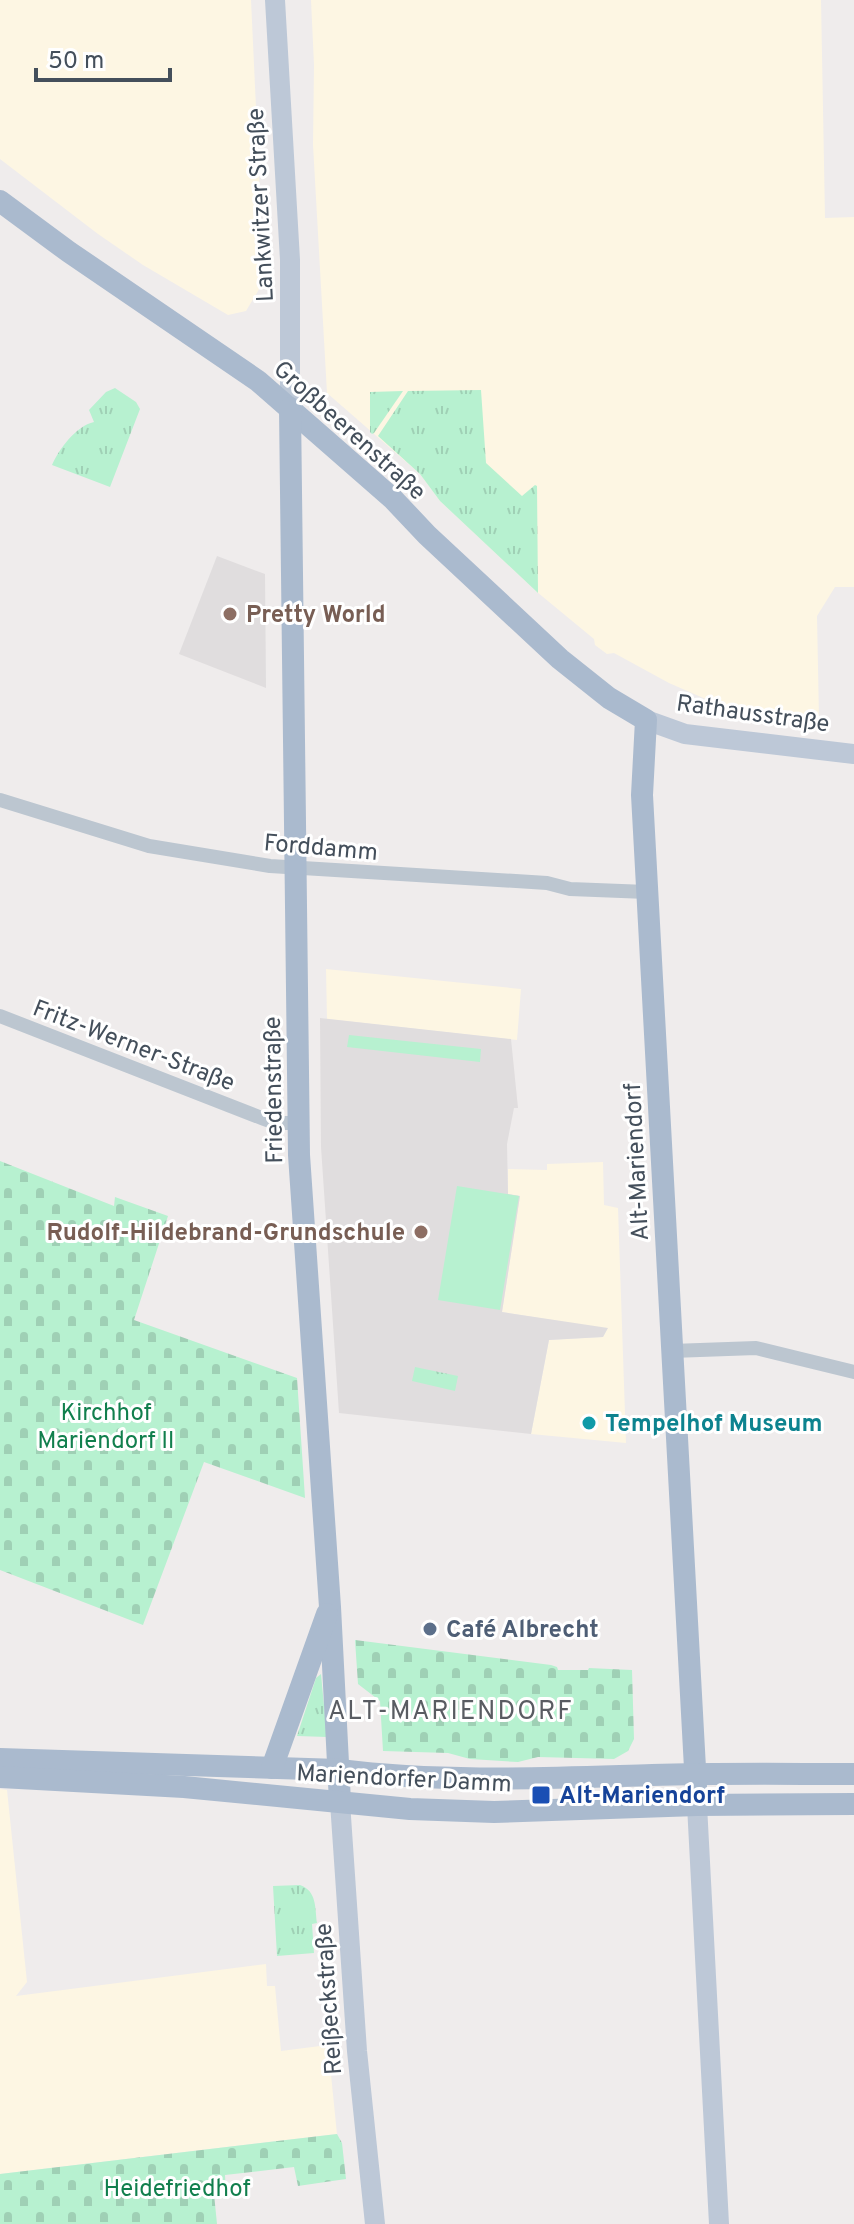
<svg xmlns="http://www.w3.org/2000/svg" width="854" height="2224" viewBox="0 0 854 2224" font-family="Overpass,sans-serif">
<style>
.commercial{fill:#fdf6e3}
.education{fill:#e0ddde}
.grass{fill:url(#grass-tufts)}
.cemetery{fill:url(#cemetery-stones)}
.pitch{fill:#b7f1d0}
.lines{fill:none;stroke-linecap:round;stroke-linejoin:round}
.minor{stroke:#bcc6d0;stroke-width:14}
.secondary{stroke:#bdc8d7;stroke-width:20}
.primary{stroke:#aabace;stroke-width:22}
.education-dot{fill:#8d6e63;stroke:#fff;stroke-width:3}
.culture-dot{fill:#0f9aa8;stroke:#fff;stroke-width:3}
.service-dot{fill:#5c6f8a;stroke:#fff;stroke-width:3}
.transit-dot{fill:#1a4fb4;stroke:#fff;stroke-width:3}
.labels{text-anchor:middle;stroke-width:6;stroke-linejoin:round;paint-order:stroke}
.street-label{font-size:24px;fill:#444f5b;stroke:#fff}
.education-label{font-size:24px;font-weight:bold;fill:#785e54;stroke:#fff;text-anchor:start}
.park-label{font-size:24px;fill:#117f4d;stroke:#fff}
.culture-label{font-size:24px;font-weight:bold;fill:#0d838f;stroke:#fff;text-anchor:start}
.service-label{font-size:24px;font-weight:bold;fill:#4e5e75;stroke:#fff;text-anchor:start}
.transit-label{font-size:24px;font-weight:bold;fill:#164399;stroke:#fff;text-anchor:start}
.neighbourhood-label{font-size:26px;letter-spacing:2px;fill:#595c62;stroke:#fff}
</style>
<defs>
<pattern id="grass-tufts" width="24" height="20" patternUnits="userSpaceOnUse" patternTransform="scale(2)"><rect width="24" height="20" fill="#b7f1d0"/><path d="M3 7l-1-3M5 7V3M7 7l1-3M15 17l-1-3M17 17v-4M19 17l1-3" fill="none" stroke="#9fd0b5"/></pattern>
<pattern id="cemetery-stones" width="16" height="16" patternUnits="userSpaceOnUse" patternTransform="scale(2)"><rect width="16" height="16" fill="#b7f1d0"/><path d="M2 7V4a2 2 0 0 1 4 0v3zM10 15v-3a2 2 0 0 1 4 0v3z" fill="#9fd0b5"/></pattern>
</defs>
<rect width="100%" height="100%" fill="#efecec"/>
<g class="commercial">
<polygon points="0,0 251,0 264,281 246,311 228,315 143,265 98,234 0,159"/>
<polygon points="311,0 821,0 825,218 854,217 854,587 835,587 817,616 819,719 724,707 669,683 614,653 607,654 595,645 594,639 537,592 440,501 420,474 327,393 313,145 314,65"/>
<polygon points="326,969 521,989 517,1040 327,1019"/>
<polygon points="603,1162 604,1205 618,1208 626,1443 531,1434 549,1340 603,1337 607,1329 502,1312 520,1196 508,1194 508,1169 547,1170 547,1164"/>
<polygon points="0,1789 7,1790 27,1982 16,1996 266,1964 267,1986 275,1986 281,2051 328,2045 337,2134 0,2174"/>
</g>
<g class="education">
<polygon points="217,556 265,574 266,688 179,654"/>
<polygon points="320,1018 511,1039 518,1108 514,1108 507,1144 508,1194 520,1196 502,1312 608,1328 603,1337 549,1340 531,1434 339,1413 321,1147"/>
</g>
<g class="grass">
<path d="M115,388L136,402L140,409L110,487L52,465C59,449 76,426 94,422L89,410L106,392Z"/>
<polygon points="481,390 486,463 522,496 535,485 537,486 538,593 440,501 420,474 378,436 408,391"/>
<polygon points="403,391 374,433 372,434 370,432 370,392"/>
<polygon points="415,1367 458,1376 455,1391 412,1381"/>
<polygon points="321,1674 327,1737 297,1736 316,1678"/>
<path d="M300,1885C317,1891 315,1908 317,1923L312,1924L314,1953L277,1956L273,1886Z"/>
</g>
<g class="cemetery">
<polygon points="0,1161 114,1206 115,1197 168,1216 134,1320 297,1378 305,1498 204,1462 143,1625 0,1570"/>
<polygon points="355,1640 551,1665 557,1667 558,1670 588,1670 589,1668 632,1670 634,1739 628,1751 614,1759 538,1757 518,1762 470,1759 448,1753 383,1751 380,1701 358,1684"/>
<polygon points="337,2134 342,2143 346,2179 298,2186 294,2167 225,2175 226,2192 214,2194 217,2224 0,2224 0,2174"/>
</g>
<g class="pitch">
<polygon points="349,1035 481,1049 480,1062 347,1047"/>
<polygon points="457,1186 519,1196 500,1310 438,1300"/>
</g>
<g class="lines">
<g class="minor">
<polyline points="0,800 149,846 270,866 547,883 570,889 647,892"/>
<polyline points="0,1016 264,1119 275,1123 298,1123"/>
<polyline points="672,1351 756,1348 854,1372"/>
</g>
<g class="secondary">
<polyline points="275,0 290,260 290,408"/>
<polyline points="646,720 685,734 854,754"/>
<polyline points="340,1802 357,2051 375,2224"/>
<polyline points="697,1805 719,2224"/>
</g>
<g class="primary">
<polyline points="0,201 69,252 258,381 393,499 427,535 560,659 609,698 646,720 642,795 697,1805"/>
<polyline points="290,408 299,1155 330,1607 340,1802"/>
<path d="M0,1759L339,1770C444,1783 547,1778 652,1775C719,1773 787,1774 854,1774"/>
<polyline points="272,1768 327,1614"/>
<polyline points="0,1777 184,1787 410,1809 494,1812 697,1805 854,1804"/>
</g>
</g>
<g class="education-dot">
<circle cx="230" cy="614" r="8"/>
<circle cx="421" cy="1232" r="8"/>
</g>
<circle class="culture-dot" cx="589" cy="1423" r="8"/>
<circle class="service-dot" cx="430" cy="1629" r="8"/>
<rect class="transit-dot" x="531" y="1785" width="20" height="20" rx="4"/>
<g class="labels">
<g class="street-label">
<text transform="translate(260 205) rotate(-93)" y="8">Lankwitzer Straße</text>
<text transform="translate(350 430) rotate(42)" y="8">Großbeerenstraße</text>
<text transform="translate(753 713) rotate(8)" y="8">Rathausstraße</text>
<text transform="translate(321 847) rotate(5)" y="8">Forddamm</text>
<text transform="translate(134 1045) rotate(21)" y="8">Fritz-Werner-Straße</text>
<text transform="translate(273 1090) rotate(-91)" y="8">Friedenstraße</text>
<text transform="translate(636 1162) rotate(-93)" y="8">Alt-Mariendorf</text>
<text transform="translate(404 1778) rotate(3)" y="8">Mariendorfer Damm</text>
<text transform="translate(328 1999) rotate(-94)" y="8">Reißeckstraße</text>
</g>
<g class="education-label">
<text x="246" y="622">Pretty World</text>
<text x="405" y="1240" text-anchor="end">Rudolf-Hildebrand-Grundschule</text>
</g>
<g class="park-label">
<text x="106" y="1420">Kirchhof<tspan x="106" dy="28">Mariendorf II</tspan></text>
<text x="177" y="2196">Heidefriedhof</text>
</g>
<g class="culture-label">
<text x="605" y="1431">Tempelhof Museum</text>
</g>
<g class="service-label">
<text x="446" y="1637">Café Albrecht</text>
</g>
<g class="transit-label">
<text x="559" y="1803">Alt-Mariendorf</text>
</g>
<g class="neighbourhood-label">
<text x="451" y="1719">ALT-MARIENDORF</text>
</g>
</g>
<path d="M36 68v12h134v-12" fill="none" stroke="#444f5b" stroke-width="4"/>
<text x="48" y="68" font-size="24" fill="#444f5b" stroke="#ffffff" stroke-width="6" paint-order="stroke">50 m</text>
</svg>
